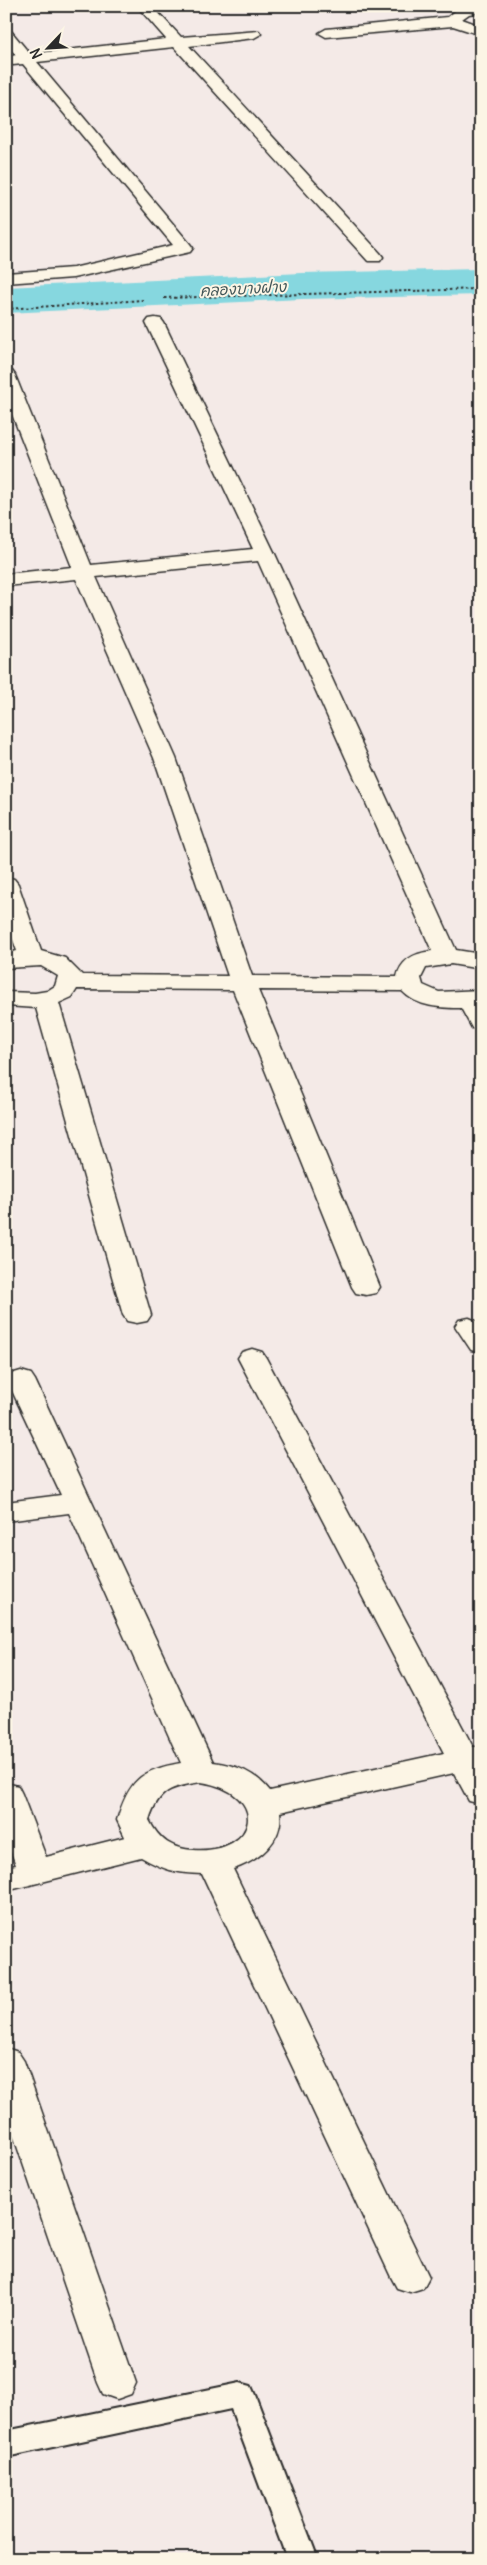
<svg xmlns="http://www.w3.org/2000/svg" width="487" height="2565" viewBox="0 0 487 2565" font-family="Delius,'Playpen Sans Thai',sans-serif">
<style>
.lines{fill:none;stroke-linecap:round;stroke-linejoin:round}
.river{fill:#86d7df;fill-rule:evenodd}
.service-casing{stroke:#2b2b2b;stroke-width:4}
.minor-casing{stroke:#2b2b2b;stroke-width:3}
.path{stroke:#2b2b2b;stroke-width:2;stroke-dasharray:2.5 2.5;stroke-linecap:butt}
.service{fill:#fcf5e5;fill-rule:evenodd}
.minor{fill:#fcf5e5;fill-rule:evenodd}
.labels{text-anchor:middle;stroke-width:4;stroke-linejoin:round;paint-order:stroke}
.far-water-label{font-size:15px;font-style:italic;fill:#425658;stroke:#fcf5e5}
</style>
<rect width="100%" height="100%" fill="#f4eae7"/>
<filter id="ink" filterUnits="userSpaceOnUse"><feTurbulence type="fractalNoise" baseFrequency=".02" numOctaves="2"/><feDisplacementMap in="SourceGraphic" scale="10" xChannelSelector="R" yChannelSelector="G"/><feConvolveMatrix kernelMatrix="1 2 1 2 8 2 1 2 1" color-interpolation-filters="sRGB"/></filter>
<g filter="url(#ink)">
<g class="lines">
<polygon class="river" points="481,269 481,295 302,299 6,313 6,287 302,273"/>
<g class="service-casing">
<polygon id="service" points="240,2383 251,2386 255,2395 318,2559 287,2559 231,2409 6,2457 6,2431"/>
</g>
<g class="minor-casing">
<g id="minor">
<polygon points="137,6 152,6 181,37 259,31 261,34 254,38 189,46 380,253 383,257 380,261 368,261 174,47 37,62 190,244 193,248 190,252 73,278 6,283 6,273 73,268 173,245 23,64 13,65 6,61 8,57 16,55 6,44 6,30 11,31 30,54 166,39"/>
<polygon points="481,6 481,12 469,14 462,19 481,26 481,35 453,26 326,37 319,33 326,29 448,17 460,7"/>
<path d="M155,318L161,319L164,323L275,554L456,950L481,954V969L451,964L426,968L421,978L423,985L439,992L481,990V1030L472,1028L461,1008C441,1008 417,1007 402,991L258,990L380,1287L376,1293L366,1295L356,1293L352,1287L233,990L77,989L72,997L59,1003L151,1315L147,1321L137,1323L127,1321L123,1315L36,1008L6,1006V992L35,993L47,991L55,986L58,976L41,966L6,968V954L17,951L6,920V877L14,879L18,884L41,951L65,958L82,975L228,976L154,758L76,579L6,586V574L72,567L6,399V370L12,371L15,375L91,565L253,549L146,323L149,319ZM258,561L432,951C415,953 401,959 397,977L252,976L176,758L96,577Z"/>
<polygon points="469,1318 481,1323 481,1352 471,1350 455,1326 459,1320"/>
<path d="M252,1349L262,1352L266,1358L473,1747H481V1804L469,1801L454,1773L280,1812C284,1841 258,1861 233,1869L429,2277L423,2288L410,2292L397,2288L391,2277L202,1874C175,1873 164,1870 141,1857L6,1891V1867L16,1865L6,1839V1783L18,1786L22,1794L46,1857L125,1837L117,1820C129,1781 140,1770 181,1763L69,1513L6,1521V1502L61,1495L7,1380L11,1374L21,1371L31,1374L35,1380L213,1762C236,1765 255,1772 270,1791L444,1753L238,1358L242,1352ZM201,1782C270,1793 259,1854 194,1850C172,1849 159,1840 149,1820C159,1789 171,1787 201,1782Z"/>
<polygon points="6,2048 18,2052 24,2061 136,2383 131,2394 117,2399 103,2394 98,2383 6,2114"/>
</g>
</g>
<g class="path">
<polyline points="164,298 481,289"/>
<polyline points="6,309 143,300"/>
</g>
<use href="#service" class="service"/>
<use href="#minor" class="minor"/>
</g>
</g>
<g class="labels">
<g class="far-water-label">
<text transform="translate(243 289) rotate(-3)" y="5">คลองบางฝาง</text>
</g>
</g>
<rect width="487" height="2565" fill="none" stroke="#fcf5e5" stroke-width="25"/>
<rect x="12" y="12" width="462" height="2540" fill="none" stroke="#2b2b2b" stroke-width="2" filter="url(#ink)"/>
<g transform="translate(48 48) rotate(245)" stroke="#fcf5e5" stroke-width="4" paint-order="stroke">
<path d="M0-4L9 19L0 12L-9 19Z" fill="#2b2b2b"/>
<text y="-8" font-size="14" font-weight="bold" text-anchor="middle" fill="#2b2b2b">N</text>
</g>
</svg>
